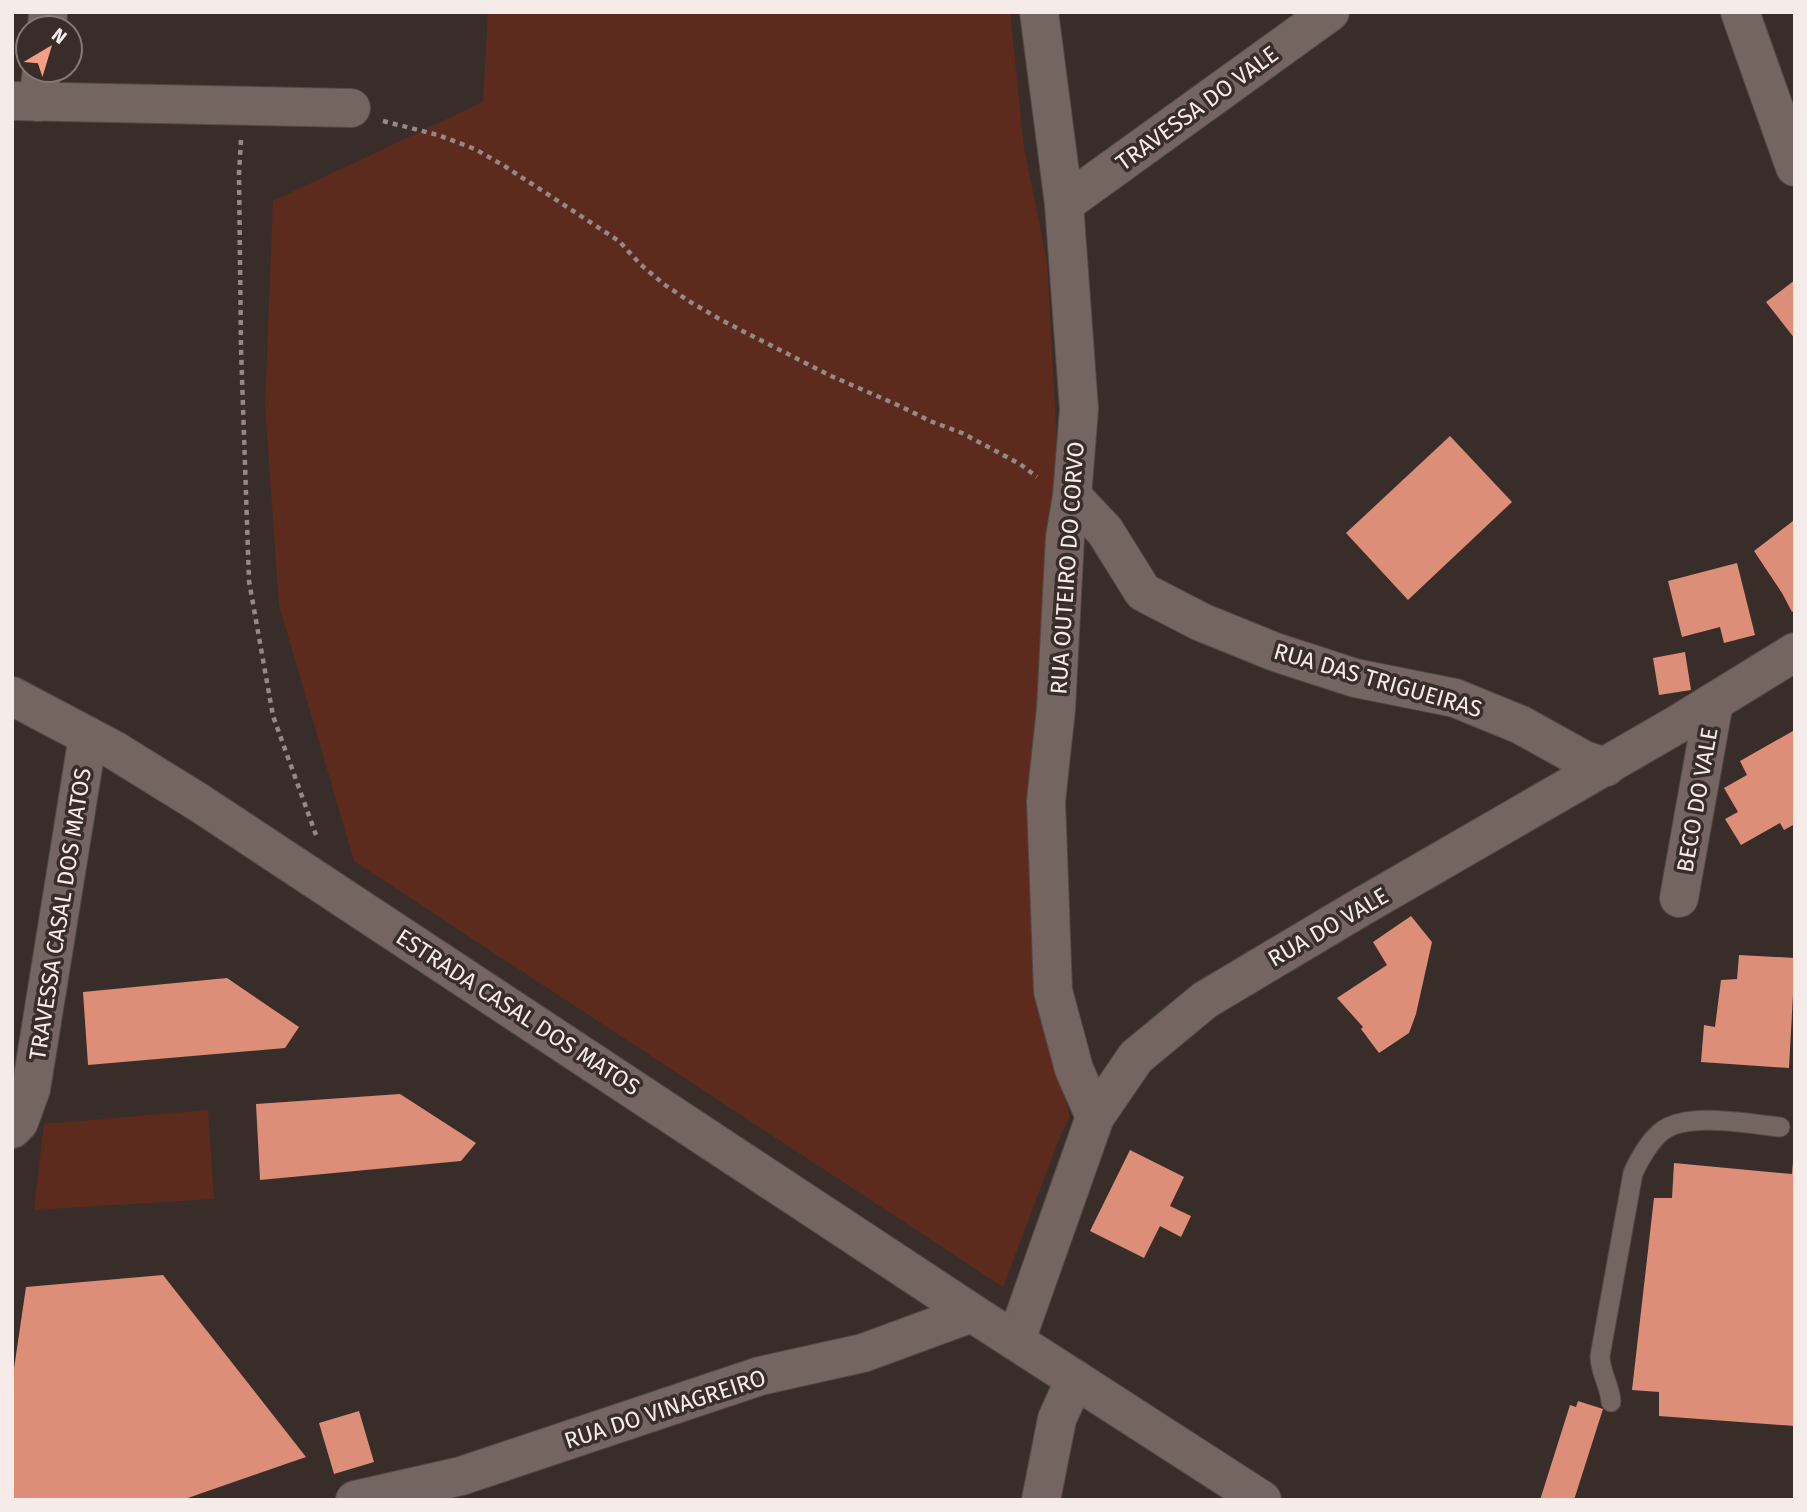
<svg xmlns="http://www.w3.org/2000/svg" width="1807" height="1512" viewBox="0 0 1807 1512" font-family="'Fira Sans',sans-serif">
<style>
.green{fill:#5d2b1d}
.building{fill:#dc8e78}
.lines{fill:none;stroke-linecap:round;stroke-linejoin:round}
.service-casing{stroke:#534946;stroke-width:21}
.minor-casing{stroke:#534946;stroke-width:40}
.tertiary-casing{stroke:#534946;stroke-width:40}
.path{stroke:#938985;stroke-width:4.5;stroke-dasharray:5 5;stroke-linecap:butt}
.service{stroke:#746561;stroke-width:19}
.minor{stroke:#746561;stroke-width:38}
.tertiary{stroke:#746561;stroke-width:38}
.labels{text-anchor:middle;stroke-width:7;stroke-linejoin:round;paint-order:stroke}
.street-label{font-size:23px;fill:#f5ecea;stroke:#392d29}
</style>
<rect width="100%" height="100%" fill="#392d29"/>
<g class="green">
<polygon points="488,12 1010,12 1024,148 1047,261 1058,464 1039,1005 1070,1116 1059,1139 1003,1287 354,861 279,605 265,405 273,201 483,102"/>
<polygon points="208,1110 214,1199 34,1210 44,1124"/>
</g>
<g class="building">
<polygon points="1795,280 1795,339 1766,302"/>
<polygon points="1450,436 1512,502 1408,600 1346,533"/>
<polygon points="1793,521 1795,524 1795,610 1792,612 1782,593 1754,551"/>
<polygon points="1737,563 1755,635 1724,643 1720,627 1682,637 1668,581"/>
<polygon points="1685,652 1691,690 1659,695 1653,658"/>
<polygon points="1793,731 1795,734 1795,824 1784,830 1780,823 1741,845 1725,819 1738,812 1724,788 1747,775 1740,761"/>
<polygon points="1411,916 1432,942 1416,1014 1409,1033 1379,1053 1361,1029 1363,1027 1337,998 1387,965 1373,942"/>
<polygon points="1739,955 1795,958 1789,1068 1701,1062 1704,1025 1715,1027 1721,980 1737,979"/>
<polygon points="227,978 299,1027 285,1048 88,1065 83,992"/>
<polygon points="400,1094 476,1143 461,1161 260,1180 256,1104"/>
<polygon points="1130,1150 1184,1177 1170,1206 1191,1216 1181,1237 1160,1226 1144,1258 1090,1231"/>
<polygon points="1793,1162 1795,1163 1795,1426 1659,1416 1659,1392 1632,1390 1654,1198 1672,1198 1674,1163 1792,1174"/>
<polygon points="163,1275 306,1457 182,1500 12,1500 12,1382 26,1287"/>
<polygon points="1578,1401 1603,1409 1574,1500 1540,1500 1570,1405 1576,1407"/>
<polygon points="359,1411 374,1462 334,1474 319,1423"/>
</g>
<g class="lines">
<g class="service-casing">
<path id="service" d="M1611,1402C1610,1385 1600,1373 1600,1356L1633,1173C1639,1160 1650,1141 1661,1132C1686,1111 1748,1124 1780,1127"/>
</g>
<g class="minor-casing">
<g id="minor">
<polyline points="1039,12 1064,204 1079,409 1072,496 1065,537 1056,709 1046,801 1053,991 1074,1069 1095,1117"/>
<polyline points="1740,12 1795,167"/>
<polyline points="47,28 48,12"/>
<polyline points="12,101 351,108"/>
<polyline points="38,102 42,70"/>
<polyline points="1064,204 1330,12"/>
<polyline points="1072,496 1105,531 1143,592 1201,622 1275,652 1355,678 1455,698 1521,725 1584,760 1606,767"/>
<polyline points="1679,898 1714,702"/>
<polyline points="12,1129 19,1122 31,1089 88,736"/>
<polyline points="1016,1340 1095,1117 1136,1057 1205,1000 1361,907 1678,724 1795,652"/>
<polyline points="355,1500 461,1476 760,1376 863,1353 972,1313"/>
<polyline points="1041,1500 1057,1419 1075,1379"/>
</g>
</g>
<g class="tertiary-casing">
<polyline id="tertiary" points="12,696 114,750 198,802 972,1313 1262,1500"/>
</g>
<g class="path">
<polyline points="383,121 438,135 475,149 506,167 619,241 640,264 665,285 692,303 723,321 831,376 900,406 930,421 962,433 1020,464 1037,477"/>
<polyline points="241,140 239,173 241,348 249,581 273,716 316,835"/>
</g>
<use href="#service" class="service"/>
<use href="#minor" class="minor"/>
<use href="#tertiary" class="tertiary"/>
</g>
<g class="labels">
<g class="street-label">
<text transform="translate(1197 108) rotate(-36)" y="8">TRAVESSA DO VALE</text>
<text transform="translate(1067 568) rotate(-86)" y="8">RUA OUTEIRO DO CORVO</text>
<text transform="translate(1378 680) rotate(16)" y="8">RUA DAS TRIGUEIRAS</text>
<text transform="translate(1697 800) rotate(-80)" y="8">BECO DO VALE</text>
<text transform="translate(60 914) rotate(-81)" y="8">TRAVESSA CASAL DOS MATOS</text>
<text transform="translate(1328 927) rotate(-30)" y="8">RUA DO VALE</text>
<text transform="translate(518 1012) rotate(33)" y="8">ESTRADA CASAL DOS MATOS</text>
<text transform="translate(665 1409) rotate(-18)" y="8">RUA DO VINAGREIRO</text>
</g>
</g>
<rect width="1807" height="1512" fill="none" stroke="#f5ecea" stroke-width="28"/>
<g transform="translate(49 49) rotate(38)"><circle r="33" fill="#392d29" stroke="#847976" stroke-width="2"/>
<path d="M0-5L12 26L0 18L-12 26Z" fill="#f49e86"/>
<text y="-10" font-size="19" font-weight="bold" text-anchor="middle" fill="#f5ecea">N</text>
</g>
</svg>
